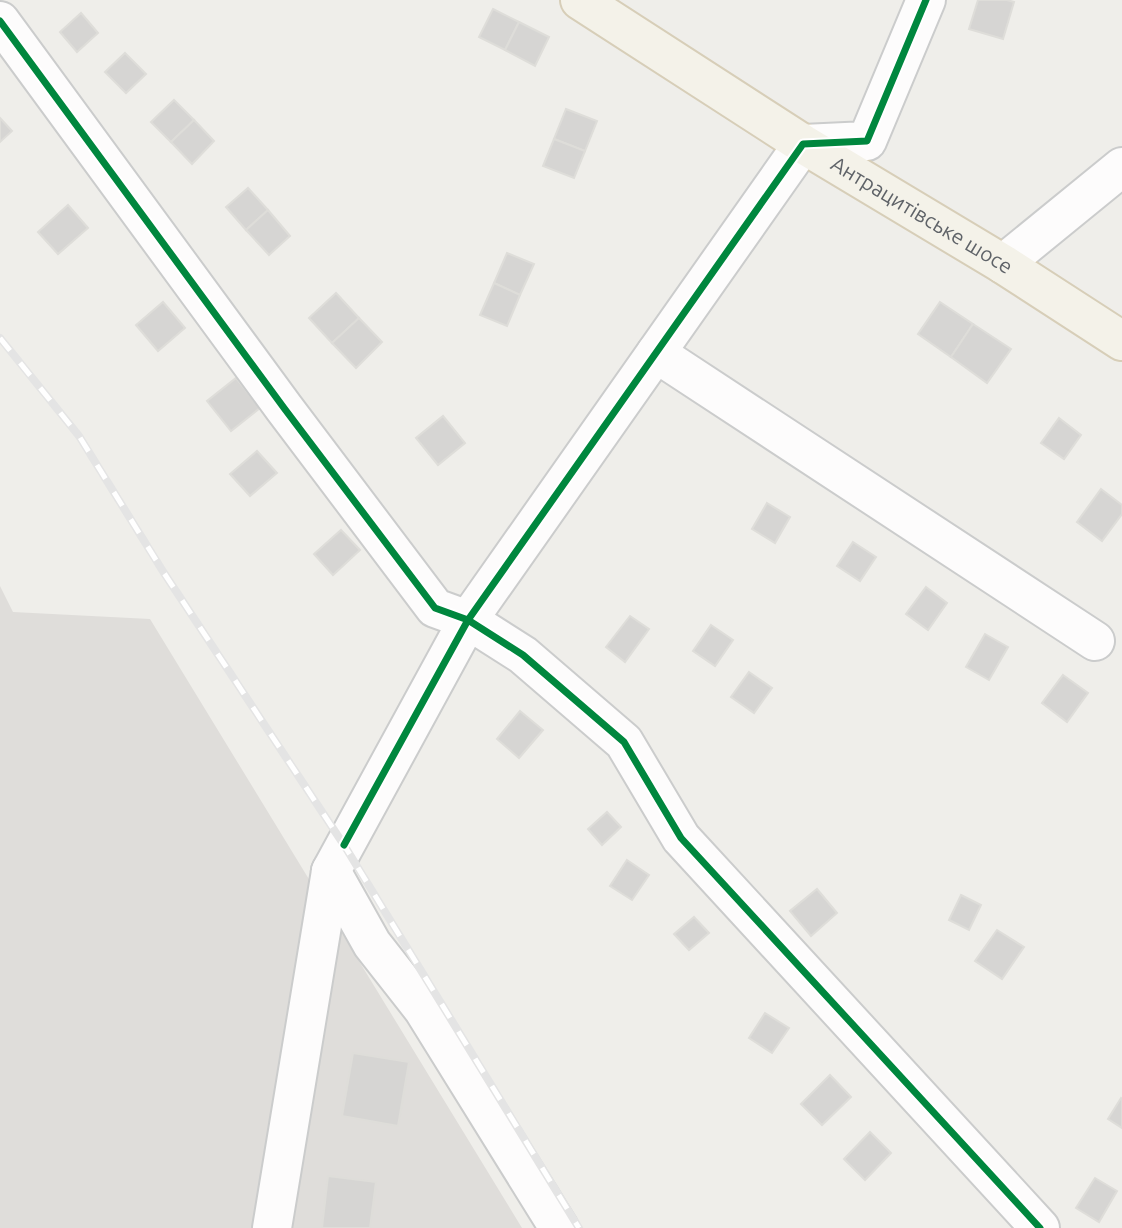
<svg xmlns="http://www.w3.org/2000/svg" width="1122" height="1228" viewBox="0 0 1122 1228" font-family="Ubuntu,sans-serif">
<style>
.industrial{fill:#dfddda}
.building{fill:#d6d5d3;stroke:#deddd9;stroke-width:2}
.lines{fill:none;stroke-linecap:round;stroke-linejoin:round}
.minor-casing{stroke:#cbcccc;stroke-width:42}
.major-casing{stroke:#d7ceb8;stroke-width:42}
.minor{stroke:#fdfcfc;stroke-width:38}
.major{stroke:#f4f2e9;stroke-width:38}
.rail-casing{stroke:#e4e4e4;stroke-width:8}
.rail{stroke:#fff;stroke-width:5;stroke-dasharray:16;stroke-linecap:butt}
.cycleway-casing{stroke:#fff;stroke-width:11}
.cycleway{stroke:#00873e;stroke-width:7}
.labels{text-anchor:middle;stroke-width:7;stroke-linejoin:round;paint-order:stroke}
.street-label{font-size:21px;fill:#5f6368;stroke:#fff}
</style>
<rect width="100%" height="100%" fill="#efeeea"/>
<polygon class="industrial" points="0,586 13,612 150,619 522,1228 0,1228"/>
<g class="building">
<polygon points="978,0 1007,0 1014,2 1003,39 969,29"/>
<polygon points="493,9 519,22 505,50 479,37"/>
<polygon points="81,13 98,33 77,52 60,32"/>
<polygon points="519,22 549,37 535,66 505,50"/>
<polygon points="125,53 146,74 126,93 105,72"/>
<polygon points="174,100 194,120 171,142 151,122"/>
<polygon points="566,109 597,121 585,151 554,139"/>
<polygon points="0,118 12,131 0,142"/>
<polygon points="194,120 214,141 192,164 171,142"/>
<polygon points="554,139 585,151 574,178 543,166"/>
<polygon points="248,188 268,210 246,230 226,207"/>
<polygon points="68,205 88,228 58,254 38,232"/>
<polygon points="268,210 290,236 269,255 246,230"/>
<polygon points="507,253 534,264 520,295 494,283"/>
<polygon points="494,283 520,295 507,326 480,315"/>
<polygon points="336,293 359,318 332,343 309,318"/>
<polygon points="163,302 185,328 158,351 136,325"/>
<polygon points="940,302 973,324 951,357 918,334"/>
<polygon points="359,318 382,342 356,368 332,343"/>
<polygon points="973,324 1011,349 987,383 951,357"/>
<polygon points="236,378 260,408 231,431 207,401"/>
<polygon points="443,416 465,443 438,465 416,438"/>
<polygon points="1059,418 1081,435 1064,459 1041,443"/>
<polygon points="257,451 277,473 250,496 230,474"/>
<polygon points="1101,489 1122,505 1122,514 1102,541 1077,522"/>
<polygon points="767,503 790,517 775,543 752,529"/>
<polygon points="341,530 360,550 333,575 314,554"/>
<polygon points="853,542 876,557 860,581 837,566"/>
<polygon points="926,587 947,603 928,630 906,614"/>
<polygon points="630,616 649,629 625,662 606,647"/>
<polygon points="711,625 733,640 715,666 693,651"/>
<polygon points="985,634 1008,647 989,680 966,667"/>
<polygon points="749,672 772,688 754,713 731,697"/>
<polygon points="1063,675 1088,693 1067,722 1042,703"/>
<polygon points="520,711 543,730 519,758 497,739"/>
<polygon points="607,812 621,827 602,845 588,829"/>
<polygon points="627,860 649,875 632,900 610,886"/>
<polygon points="817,889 837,913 811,936 790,911"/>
<polygon points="961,895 981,905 969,930 949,920"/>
<polygon points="694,917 709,933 689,950 674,934"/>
<polygon points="997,930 1024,947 1002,979 975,961"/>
<polygon points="765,1013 789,1028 772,1053 749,1038"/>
<polygon points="353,1053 409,1062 398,1126 342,1116"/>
<polygon points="830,1075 851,1097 822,1125 801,1104"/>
<polygon points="1121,1098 1122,1099 1122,1128 1108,1119"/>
<polygon points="870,1132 891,1153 865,1180 844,1159"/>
<polygon points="328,1176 376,1182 370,1228 322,1228"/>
<polygon points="1095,1178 1117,1191 1099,1222 1076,1208"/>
</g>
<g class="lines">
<g class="minor-casing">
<g id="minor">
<polyline points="0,21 284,408 435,608 468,620 523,655 624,742 681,838 1040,1228"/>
<polyline points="1003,264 1122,167"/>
<polyline points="656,353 1095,641"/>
<polyline points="272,1228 331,871"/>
<polyline points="559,1228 423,1009 372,944 331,871 468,620 803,144 867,141 926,0"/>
</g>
</g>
<g class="major-casing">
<g id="major">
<path id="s1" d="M580,0L803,144L1003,264L1122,341"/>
</g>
</g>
<use href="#minor" class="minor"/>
<use href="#major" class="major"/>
<g class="rail-casing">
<polyline id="rail" points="0,338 79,436 164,573 344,845 579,1228"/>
</g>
<use href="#rail" class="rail"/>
<g class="cycleway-casing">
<g id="cycleway">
<polyline points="0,21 284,408 435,608 468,620 523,655 624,742 681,838 1040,1228"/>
<polyline points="344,845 468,620 803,144 867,141 926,0"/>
</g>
</g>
<use href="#cycleway" class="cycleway"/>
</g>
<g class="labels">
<g class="street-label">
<text dy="7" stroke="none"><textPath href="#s1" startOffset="404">Антрацитівське шосе</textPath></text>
</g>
</g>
</svg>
